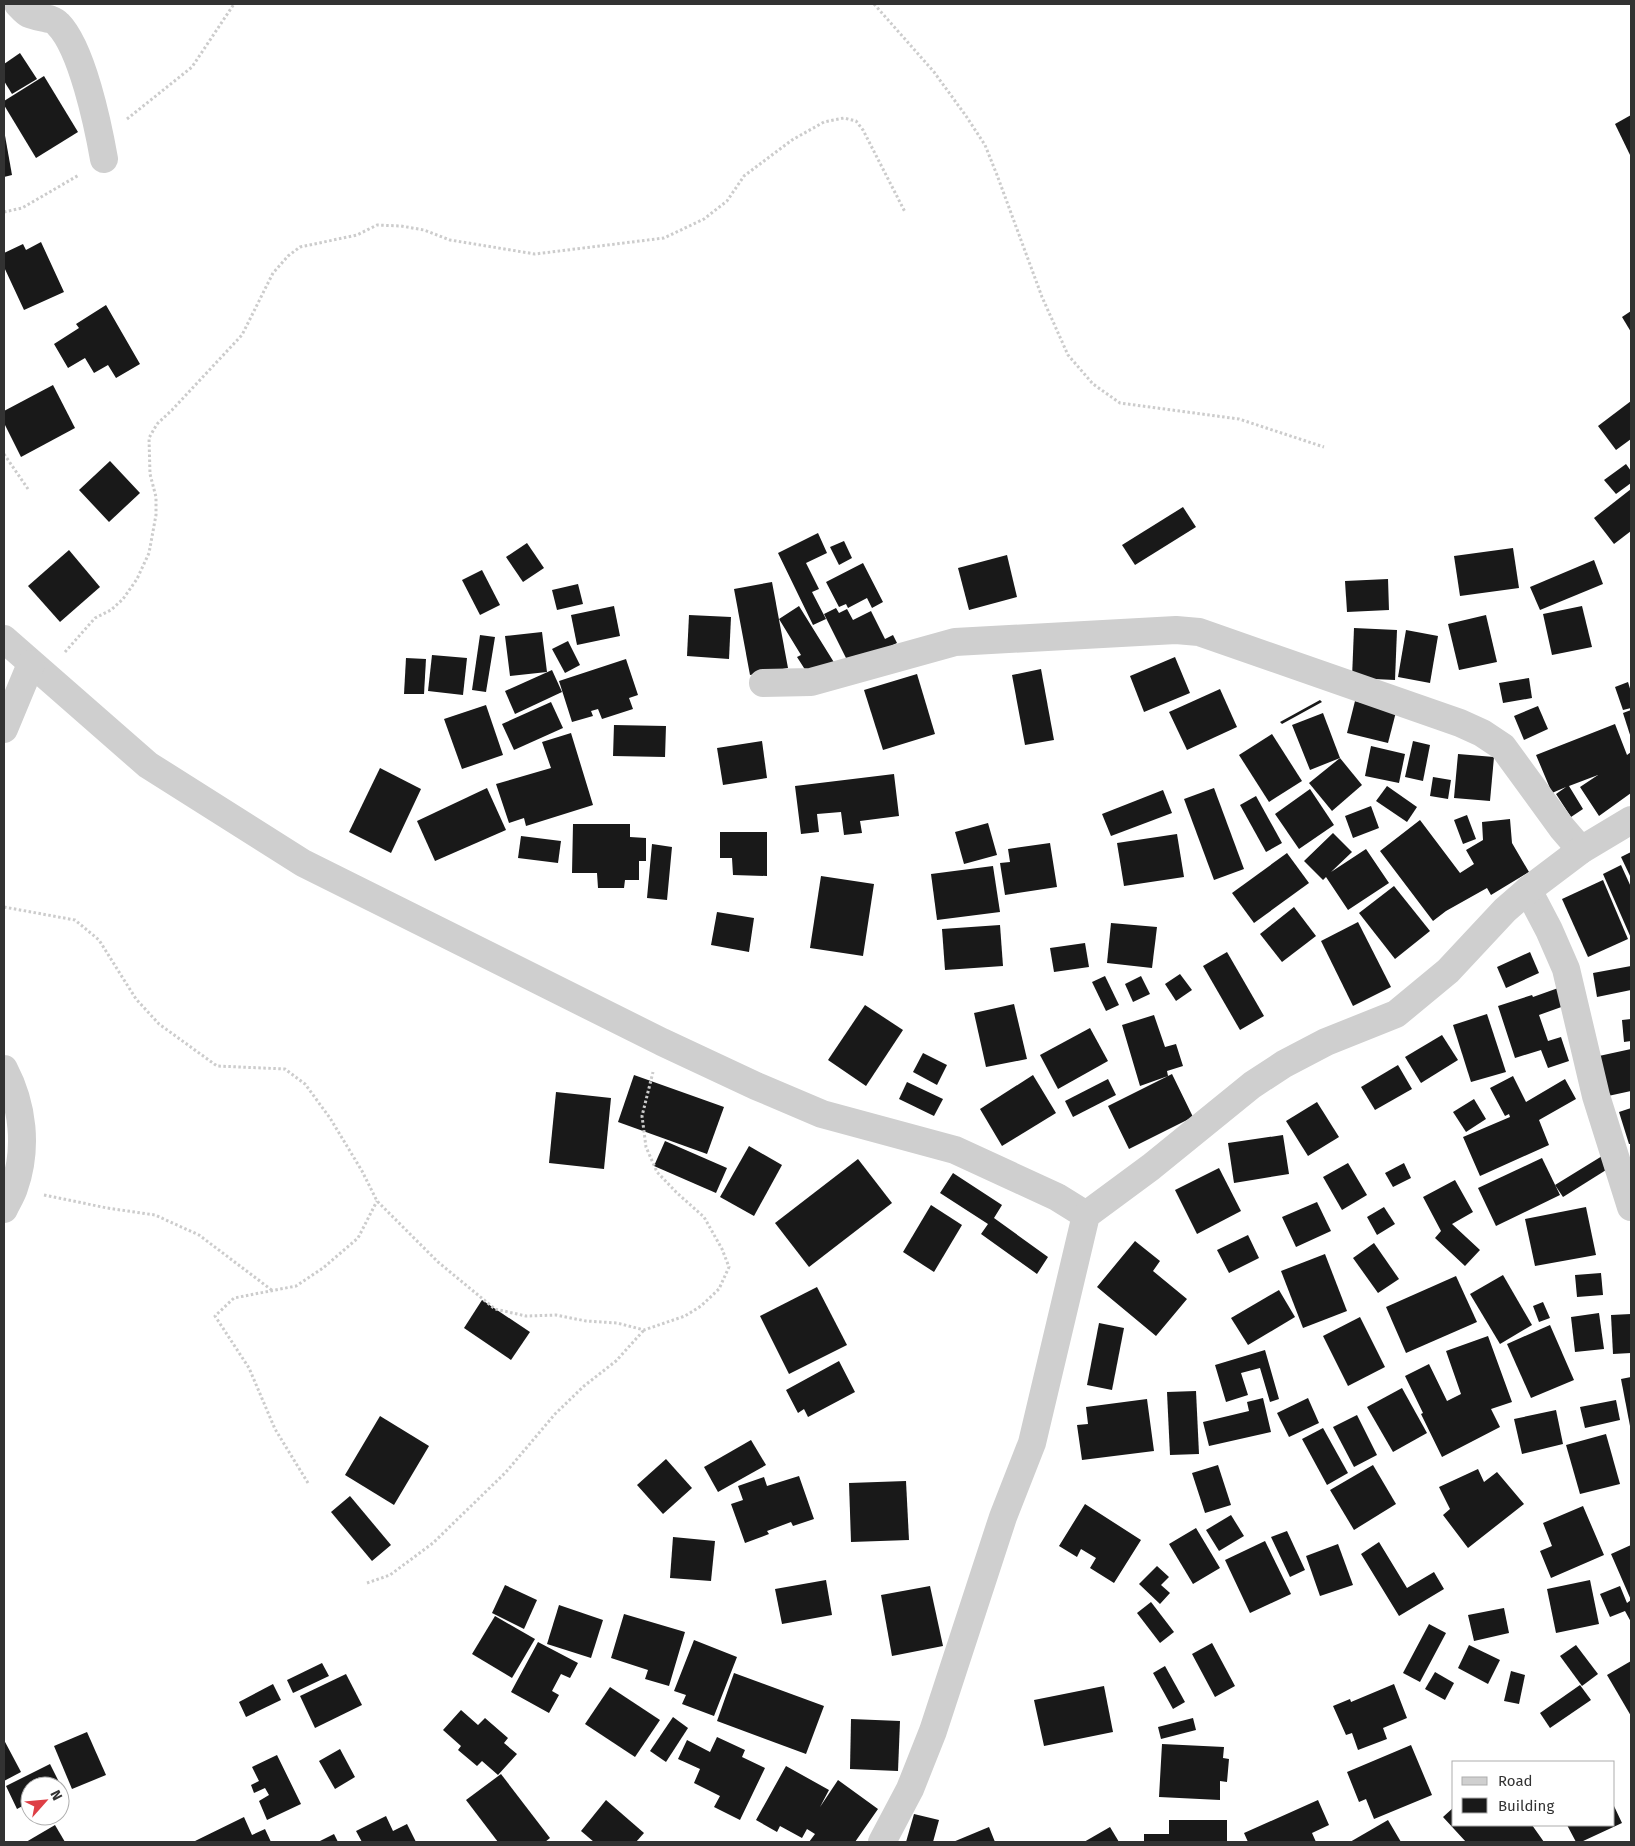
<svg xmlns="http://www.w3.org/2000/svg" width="1635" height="1846" viewBox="0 0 1635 1846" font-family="'Fira Sans',sans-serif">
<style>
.building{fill:#191919}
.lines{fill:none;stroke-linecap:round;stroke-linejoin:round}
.path{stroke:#ccc;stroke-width:3;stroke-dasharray:2.5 2.5;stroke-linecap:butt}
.street{stroke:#cfcfcf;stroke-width:28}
</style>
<rect width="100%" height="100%" fill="#fff"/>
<g class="building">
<polygon points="20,53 37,79 12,94 4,81 4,64"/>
<polygon points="44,76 78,132 36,158 4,105 4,101"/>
<polygon points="1631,115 1631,157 1615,124"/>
<polygon points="4,130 12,175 4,177"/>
<polygon points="41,242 64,292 24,310 4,267 4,253 23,244 26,250"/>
<polygon points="106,305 140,364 116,378 108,365 94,373 85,358 68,368 54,344 79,328 76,324"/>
<polygon points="1631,311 1631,332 1622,317"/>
<polygon points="53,385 75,428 21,457 4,423 4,411"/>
<polygon points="1631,401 1631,439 1616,450 1598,426"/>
<polygon points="110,461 140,493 109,522 79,490"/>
<polygon points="1626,464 1631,471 1631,483 1616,494 1604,480"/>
<polygon points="1631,489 1631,531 1614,544 1594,518"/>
<polygon points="1183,507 1196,527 1135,565 1122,545"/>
<polygon points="818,533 827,553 806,563 819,589 812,592 826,619 813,625 778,553"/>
<polygon points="844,541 852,558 839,565 830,547"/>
<polygon points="527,543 544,568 523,582 506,557"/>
<polygon points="1513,548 1519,588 1460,596 1454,556"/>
<polygon points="69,550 100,587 60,622 28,586"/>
<polygon points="1007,555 1017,597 969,610 958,568"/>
<polygon points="1594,560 1603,584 1540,610 1530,587"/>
<polygon points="863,563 883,602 872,608 867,598 848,608 846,604 839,607 826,582"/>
<polygon points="482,570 500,605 480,615 462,580"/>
<polygon points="1388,579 1389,610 1347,612 1345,581"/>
<polygon points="772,582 788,668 750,675 734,589"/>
<polygon points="578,584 583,604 557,610 552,590"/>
<polygon points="614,606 620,636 577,645 571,615"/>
<polygon points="799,606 835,664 811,679 797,657 801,655 779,619"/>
<polygon points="1582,606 1592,647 1552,655 1543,614"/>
<polygon points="836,608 839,613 847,609 853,620 871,611 885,639 893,635 897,643 850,666 824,614"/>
<polygon points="689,615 731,617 729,659 687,656"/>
<polygon points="1486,615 1497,662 1459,670 1448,624"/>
<polygon points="1354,628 1397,630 1395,680 1352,678"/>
<polygon points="1406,630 1438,636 1430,683 1398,677"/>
<polygon points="542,632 547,672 510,676 505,636"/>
<polygon points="480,635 495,637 486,692 472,690"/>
<polygon points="568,641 580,665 565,673 552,649"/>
<polygon points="432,655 467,658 463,695 428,691"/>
<polygon points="1175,657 1190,693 1144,712 1130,676"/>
<polygon points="406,658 426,659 424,694 404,694"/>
<polygon points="626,659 638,695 629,698 633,709 602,719 598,709 591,711 593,716 572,722 559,681"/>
<polygon points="1041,669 1054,740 1025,745 1012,675"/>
<polygon points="552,670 562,692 515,714 505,691"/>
<polygon points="917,674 935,734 883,750 864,690"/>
<polygon points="1529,678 1532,698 1503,703 1499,683"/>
<polygon points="1628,682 1631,692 1631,708 1623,710 1615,687"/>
<polygon points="1220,689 1237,727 1187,750 1169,712"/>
<polygon points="1320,700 1322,702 1282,724 1280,722"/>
<polygon points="1355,701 1396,712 1388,743 1347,733"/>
<polygon points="551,702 563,728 514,750 502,724"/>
<polygon points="486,705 503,755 462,769 444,719"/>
<polygon points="1538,706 1548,729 1524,740 1514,716"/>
<polygon points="1631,710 1631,738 1623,713"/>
<polygon points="1323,713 1340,758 1310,770 1292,725"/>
<polygon points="1615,724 1627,755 1631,752 1631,793 1599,816 1580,787 1598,775 1569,786 1583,809 1571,817 1556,794 1566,787 1552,793 1536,755"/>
<polygon points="614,725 666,726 665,757 613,756"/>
<polygon points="571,733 593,805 526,826 524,818 509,823 496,784 551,768 542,742"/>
<polygon points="1272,734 1302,781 1269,802 1239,755"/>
<polygon points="762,741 767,778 723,785 717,748"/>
<polygon points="1413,741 1430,745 1423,781 1405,777"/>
<polygon points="1371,746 1405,754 1399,783 1365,776"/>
<polygon points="1458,754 1494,757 1490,801 1454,798"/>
<polygon points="1340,758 1362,785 1332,811 1309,783"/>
<polygon points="380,768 421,789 391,853 349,832"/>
<polygon points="894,774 899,816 860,821 862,833 844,835 841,812 817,814 819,832 801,834 795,786"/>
<polygon points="1433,777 1451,780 1448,799 1430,796"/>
<polygon points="1387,786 1417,807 1407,822 1376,801"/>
<polygon points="487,788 506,830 435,861 417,821"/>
<polygon points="1214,788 1244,869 1214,880 1184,799"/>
<polygon points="1310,789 1334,825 1299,849 1275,814"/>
<polygon points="1163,790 1172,813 1111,836 1102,814"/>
<polygon points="1256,796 1282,843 1266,852 1240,805"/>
<polygon points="1371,806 1379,828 1353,838 1345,816"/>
<polygon points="1467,815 1476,839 1463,844 1454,820"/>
<polygon points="1510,819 1512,843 1529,872 1491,895 1487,888 1446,911 1433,921 1380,851 1420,820 1460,873 1474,864 1466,850 1483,840 1482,822"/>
<polygon points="988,823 997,855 964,864 955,832"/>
<polygon points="573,824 630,824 630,837 646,838 646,861 639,861 639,880 625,880 624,888 598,888 597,873 572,873"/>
<polygon points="720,832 767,832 767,876 733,875 732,858 720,858"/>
<polygon points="1333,833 1352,852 1331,872 1366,849 1389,883 1348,910 1326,877 1323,880 1304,861"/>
<polygon points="1177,834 1184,877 1124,886 1117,843"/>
<polygon points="521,836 561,841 558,863 518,858"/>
<polygon points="1050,843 1057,887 1005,895 1000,863 1010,862 1008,849"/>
<polygon points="652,844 672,847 667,900 647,898"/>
<polygon points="1631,852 1631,878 1621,857"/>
<polygon points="1287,853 1309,883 1254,923 1232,893"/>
<polygon points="1621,865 1631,887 1631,938 1603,874"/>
<polygon points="993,866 1000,912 937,920 931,874"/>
<polygon points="821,876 874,884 863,956 810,948"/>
<polygon points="1603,880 1628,939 1588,957 1562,899"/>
<polygon points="1394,886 1430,931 1395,959 1359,913"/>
<polygon points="1294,907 1316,936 1282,962 1260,934"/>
<polygon points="717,912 754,918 749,952 711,945"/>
<polygon points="1358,922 1391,987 1353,1006 1321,941"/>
<polygon points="1111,923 1157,927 1152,968 1107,963"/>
<polygon points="1000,925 1003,966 945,970 942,929"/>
<polygon points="1085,943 1089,967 1054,972 1050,948"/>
<polygon points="1227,952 1264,1016 1240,1030 1203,966"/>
<polygon points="1530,952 1539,973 1506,988 1497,967"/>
<polygon points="1631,966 1631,990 1597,997 1593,973"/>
<polygon points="1180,974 1192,990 1176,1001 1165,984"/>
<polygon points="1105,976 1119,1005 1106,1011 1092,982"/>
<polygon points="1141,976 1150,994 1133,1002 1125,984"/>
<polygon points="1561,987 1567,1005 1539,1015 1548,1041 1561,1037 1569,1061 1548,1068 1541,1050 1515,1058 1498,1006 1532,995 1533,997"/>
<polygon points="1014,1004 1027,1059 986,1067 974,1013"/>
<polygon points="865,1005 903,1030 866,1086 828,1060"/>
<polygon points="1487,1014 1506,1072 1471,1082 1453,1025"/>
<polygon points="1154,1015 1165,1047 1176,1044 1183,1066 1167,1071 1168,1076 1172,1074 1193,1117 1129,1149 1108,1106 1168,1076 1140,1086 1122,1025"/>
<polygon points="1631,1019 1631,1041 1624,1042 1622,1020"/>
<polygon points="1090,1028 1108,1061 1058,1089 1040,1055"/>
<polygon points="1442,1035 1458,1060 1421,1083 1405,1057"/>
<polygon points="1631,1049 1631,1091 1608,1096 1599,1056"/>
<polygon points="923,1053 947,1065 937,1085 913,1072"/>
<polygon points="1398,1065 1412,1089 1375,1110 1361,1087"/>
<polygon points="634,1075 724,1107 707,1154 618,1122"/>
<polygon points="1033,1075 1056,1113 1002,1146 980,1109"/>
<polygon points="1513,1076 1526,1102 1565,1079 1576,1099 1539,1120 1549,1145 1480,1176 1463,1137 1510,1117 1509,1114 1505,1116 1490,1088"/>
<polygon points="1108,1079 1116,1095 1073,1117 1065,1101"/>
<polygon points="907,1082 943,1099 934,1116 899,1099"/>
<polygon points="556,1092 611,1098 604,1169 549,1163"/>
<polygon points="1474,1099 1486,1119 1466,1132 1453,1112"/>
<polygon points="1317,1102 1339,1137 1308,1156 1286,1121"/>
<polygon points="1631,1108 1631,1144 1629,1144 1619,1112"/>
<polygon points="1283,1135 1289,1174 1234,1183 1228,1143"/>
<polygon points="665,1141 727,1168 716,1193 654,1166"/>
<polygon points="749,1146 782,1165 754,1216 720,1197"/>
<polygon points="1607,1153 1614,1165 1563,1197 1555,1185"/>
<polygon points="1542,1158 1560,1195 1496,1226 1478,1188"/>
<polygon points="858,1159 892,1203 809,1267 775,1223"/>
<polygon points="1348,1163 1367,1195 1342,1210 1323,1177"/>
<polygon points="1404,1163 1411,1178 1393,1187 1385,1173"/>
<polygon points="1219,1168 1241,1211 1197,1234 1175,1190"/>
<polygon points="953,1173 1002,1205 994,1218 1048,1257 1037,1274 981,1234 988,1224 940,1193"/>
<polygon points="1455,1180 1473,1212 1452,1224 1480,1250 1465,1266 1435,1238 1441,1231 1423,1197"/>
<polygon points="1317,1202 1331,1231 1296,1247 1282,1217"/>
<polygon points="931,1205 962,1225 934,1272 903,1252"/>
<polygon points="1384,1207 1395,1224 1377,1235 1367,1217"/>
<polygon points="1586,1207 1596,1255 1535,1266 1525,1219"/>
<polygon points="1248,1235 1259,1258 1229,1273 1217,1250"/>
<polygon points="1135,1241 1160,1261 1153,1271 1187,1299 1156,1336 1097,1287"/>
<polygon points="1374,1243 1399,1279 1378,1293 1353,1258"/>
<polygon points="1325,1254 1347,1311 1303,1328 1281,1271"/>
<polygon points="1601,1273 1603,1295 1577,1297 1575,1275"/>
<polygon points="1503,1275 1532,1325 1500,1344 1470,1294"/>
<polygon points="1456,1276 1477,1322 1406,1353 1386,1307"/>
<polygon points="817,1287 847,1345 789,1374 760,1316"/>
<polygon points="1279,1290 1295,1317 1248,1345 1231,1318"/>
<polygon points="482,1300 530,1332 511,1360 464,1328"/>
<polygon points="1543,1302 1550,1318 1539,1322 1533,1306"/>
<polygon points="1599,1313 1604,1349 1575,1352 1571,1317"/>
<polygon points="1631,1314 1631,1353 1613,1354 1611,1315"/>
<polygon points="1360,1317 1385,1367 1348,1386 1323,1336"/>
<polygon points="1099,1323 1124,1328 1112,1390 1087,1385"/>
<polygon points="1550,1325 1574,1380 1531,1398 1507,1344"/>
<polygon points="1488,1336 1512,1402 1491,1409 1500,1427 1442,1457 1421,1414 1423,1413 1405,1376 1429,1364 1447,1401 1461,1394 1446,1351"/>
<polygon points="1265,1350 1279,1399 1270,1402 1260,1368 1241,1373 1248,1395 1226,1402 1215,1365"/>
<polygon points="839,1361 855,1392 808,1417 804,1409 798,1413 786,1390"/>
<polygon points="1631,1377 1631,1426 1630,1426 1621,1379"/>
<polygon points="1402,1388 1427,1433 1393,1452 1367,1407"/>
<polygon points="1196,1391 1199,1454 1170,1455 1167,1392"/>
<polygon points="1263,1398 1271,1432 1209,1446 1203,1422 1249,1411 1247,1402"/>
<polygon points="1308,1398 1319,1423 1289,1437 1277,1413"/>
<polygon points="1147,1399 1154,1451 1082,1460 1077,1425 1088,1424 1086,1407"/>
<polygon points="1616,1400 1620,1420 1585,1428 1580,1407"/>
<polygon points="1556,1410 1563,1444 1522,1454 1514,1419"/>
<polygon points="1357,1415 1377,1455 1354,1467 1333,1427"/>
<polygon points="380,1416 429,1446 394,1505 345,1475"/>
<polygon points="1323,1428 1348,1473 1327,1485 1302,1439"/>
<polygon points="1606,1434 1620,1484 1580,1494 1566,1445"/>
<polygon points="751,1440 766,1465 718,1492 704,1467"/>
<polygon points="666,1459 692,1488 663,1514 637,1485"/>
<polygon points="1218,1465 1231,1505 1205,1513 1192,1473"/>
<polygon points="1373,1465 1396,1504 1354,1530 1330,1490"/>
<polygon points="1478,1469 1484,1482 1497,1472 1524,1504 1468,1548 1443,1515 1450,1509 1439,1487"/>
<polygon points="799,1476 814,1519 793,1526 791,1522 767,1531 769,1534 745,1543 731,1504 743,1500 738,1486 764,1477 767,1486"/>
<polygon points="906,1481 909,1540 851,1542 849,1483"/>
<polygon points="350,1496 391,1545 372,1561 331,1512"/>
<polygon points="1085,1504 1141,1540 1114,1583 1090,1568 1096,1558 1081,1549 1077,1557 1059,1546"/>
<polygon points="1583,1506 1604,1555 1551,1578 1540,1551 1552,1546 1543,1523"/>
<polygon points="1231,1515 1244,1536 1219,1551 1206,1530"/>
<polygon points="1196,1528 1220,1568 1193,1584 1169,1544"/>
<polygon points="1287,1531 1305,1570 1290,1577 1271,1537"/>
<polygon points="673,1537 715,1541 711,1581 670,1578"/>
<polygon points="1265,1541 1291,1594 1250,1613 1225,1560"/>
<polygon points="1379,1542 1407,1588 1434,1572 1444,1589 1399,1616 1361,1554"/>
<polygon points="1338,1544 1353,1585 1320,1596 1306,1556"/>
<polygon points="1631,1545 1631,1622 1625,1611 1610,1617 1600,1594 1620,1586 1627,1603 1631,1600 1611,1554"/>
<polygon points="1157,1566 1169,1577 1161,1585 1170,1593 1160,1604 1139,1584"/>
<polygon points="826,1580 832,1615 782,1624 775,1589"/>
<polygon points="1590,1580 1599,1624 1556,1633 1547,1589"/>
<polygon points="505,1585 537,1600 524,1629 492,1613"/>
<polygon points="930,1586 943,1646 892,1656 881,1595"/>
<polygon points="1151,1602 1174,1632 1160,1643 1137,1613"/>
<polygon points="559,1605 603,1620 591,1658 547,1644"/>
<polygon points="1504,1608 1509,1633 1474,1641 1468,1615"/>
<polygon points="624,1614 685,1632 669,1686 645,1679 648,1670 611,1658"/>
<polygon points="495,1616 535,1639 512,1678 472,1654"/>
<polygon points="1429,1624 1446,1633 1420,1682 1403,1673"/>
<polygon points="694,1640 737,1657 714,1716 682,1704 686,1695 674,1691"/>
<polygon points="538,1642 578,1663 570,1678 561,1674 552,1691 559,1695 549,1713 511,1692"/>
<polygon points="1212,1643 1235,1686 1215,1697 1192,1654"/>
<polygon points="1469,1645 1500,1660 1488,1684 1458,1668"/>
<polygon points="1576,1645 1598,1674 1582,1686 1560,1656"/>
<polygon points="1631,1661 1631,1716 1607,1675"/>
<polygon points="322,1663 329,1676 293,1693 287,1680"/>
<polygon points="1165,1666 1185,1702 1173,1709 1153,1673"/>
<polygon points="1511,1671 1525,1675 1519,1704 1504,1701"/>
<polygon points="1435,1672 1454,1683 1445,1700 1425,1689"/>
<polygon points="734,1673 824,1706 806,1754 717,1721"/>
<polygon points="346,1674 362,1705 315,1728 300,1696"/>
<polygon points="273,1684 281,1700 246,1717 239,1702"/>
<polygon points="1394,1684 1407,1718 1383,1728 1387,1739 1358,1750 1352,1733 1346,1735 1333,1706 1350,1699 1351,1702"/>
<polygon points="1580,1685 1591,1700 1550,1728 1540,1713"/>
<polygon points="1104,1686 1113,1732 1044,1746 1034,1700"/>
<polygon points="610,1687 660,1720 635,1757 585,1724"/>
<polygon points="461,1710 478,1725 485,1718 508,1738 504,1743 517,1754 498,1775 482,1761 477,1766 458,1750 461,1746 443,1730"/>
<polygon points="673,1717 688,1728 666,1762 650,1751"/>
<polygon points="1193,1718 1196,1730 1161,1739 1158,1727"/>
<polygon points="851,1719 900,1721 898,1771 850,1769"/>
<polygon points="87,1732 106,1775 72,1789 54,1746"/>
<polygon points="717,1737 745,1750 742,1757 765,1768 740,1820 714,1807 720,1796 694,1783 700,1769 678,1759 687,1740 710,1752"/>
<polygon points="4,1740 21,1772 4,1781"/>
<polygon points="1162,1744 1224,1747 1223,1758 1229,1759 1227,1782 1220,1781 1220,1800 1159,1797"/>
<polygon points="1411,1745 1432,1795 1374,1819 1366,1799 1359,1802 1347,1772"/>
<polygon points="340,1749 355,1777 335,1789 319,1761"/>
<polygon points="277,1755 301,1804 267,1820 259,1801 269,1795 265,1788 254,1793 251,1785 259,1781 252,1767"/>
<polygon points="50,1764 61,1786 30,1786 30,1802 17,1809 6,1786"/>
<polygon points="786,1766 829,1790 820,1807 838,1780 878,1809 855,1842 809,1842 815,1834 807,1829 802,1838 780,1826 777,1832 756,1820"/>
<polygon points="501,1774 550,1838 545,1842 498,1842 466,1800"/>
<polygon points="606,1800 644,1833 636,1842 594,1842 581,1831"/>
<polygon points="1318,1800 1329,1825 1312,1833 1316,1842 1248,1842 1244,1833"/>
<polygon points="1614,1806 1622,1823 1581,1842 1576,1842 1567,1825 1614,1825"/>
<polygon points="1454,1807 1454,1825 1532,1825 1544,1842 1466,1842 1443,1817"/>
<polygon points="914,1814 939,1820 933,1842 906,1842"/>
<polygon points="386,1816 393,1831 407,1824 416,1842 362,1842 356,1831"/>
<polygon points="244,1817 252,1835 265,1829 271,1842 193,1842"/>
<polygon points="1169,1820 1227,1820 1227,1842 1144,1842 1144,1834 1169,1834"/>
<polygon points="1388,1820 1401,1842 1350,1842"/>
<polygon points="55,1825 65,1842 26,1842"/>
<polygon points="989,1827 995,1842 953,1842"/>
<polygon points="1110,1827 1119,1842 1084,1842"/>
<polygon points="334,1834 338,1842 318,1842"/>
</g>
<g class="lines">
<g class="path">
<polyline points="874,4 934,72 966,116 985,145 997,175 1042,297 1068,355 1093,384 1120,403 1239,419 1324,447"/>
<polyline points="127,119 192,67 234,4"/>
<polyline points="4,212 22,208 79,175"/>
<polyline points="4,454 28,489"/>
<polyline points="65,652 95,618 111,610 123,599 137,579 149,553 156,515 156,497 150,474 149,438 157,424 172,410 242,335 273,273 288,256 300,247 357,235 377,225 401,226 424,230 450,240 535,254 664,238 704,219 727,201 744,176 792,140 824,122 844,118 856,121 863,130 905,212"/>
<polyline points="4,907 75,920 99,940 136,999 159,1024 217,1066 285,1069 305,1084 330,1118 362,1171 377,1201 438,1262 495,1309 526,1316 556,1315 586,1321 617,1323 644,1330 685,1316 701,1306 719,1289 729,1267 722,1249 704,1217 677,1193 657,1172 646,1147 642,1116 653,1072"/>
<polyline points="44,1195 107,1208 155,1215 199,1235 273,1291"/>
<polyline points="308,1483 275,1429 249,1368 215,1316 234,1298 296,1286 323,1268 358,1238 377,1201"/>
<polyline points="367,1583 390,1575 433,1543 506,1472 555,1414 584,1386 616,1361 644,1330"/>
</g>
<g class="street">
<path d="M18,4C21,7 25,12 29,14C38,18 52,17 58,24C82,48 98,125 104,159"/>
<polyline points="4,639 148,765 303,863 662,1042 756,1086 822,1114 955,1150 1057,1197 1086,1215"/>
<polyline points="763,683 811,682 955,642 1176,630 1199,632 1460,723 1482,733 1503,747 1562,828 1581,850"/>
<polyline points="4,729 31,664"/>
<polyline points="1528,890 1549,930 1566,969 1596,1096 1631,1207"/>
<path d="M4,1069C23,1105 28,1148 14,1188C12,1195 7,1202 4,1209"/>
<polyline points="882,1842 910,1789 933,1731 1003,1517 1032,1443 1086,1215 1151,1167 1252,1085 1284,1064 1326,1042 1396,1014 1448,971 1505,910 1528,890 1581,850 1631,820"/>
</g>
</g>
<rect width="1635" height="1846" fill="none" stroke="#323232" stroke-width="10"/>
<rect x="1452" y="1761" width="162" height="65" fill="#ffffff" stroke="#adadad"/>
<rect x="1462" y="1777" width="25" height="8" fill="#cfcfcf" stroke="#adadad"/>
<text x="1498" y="1786" font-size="15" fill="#323232">Road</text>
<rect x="1462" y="1798" width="25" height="15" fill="#191919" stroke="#adadad"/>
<text x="1498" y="1811" font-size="15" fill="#323232">Building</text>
<g transform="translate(45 1801) rotate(63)"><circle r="24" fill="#ffffff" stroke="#adadad"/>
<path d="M0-4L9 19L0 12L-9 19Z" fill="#de3f46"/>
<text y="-8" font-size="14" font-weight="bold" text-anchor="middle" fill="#323232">N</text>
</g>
</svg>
